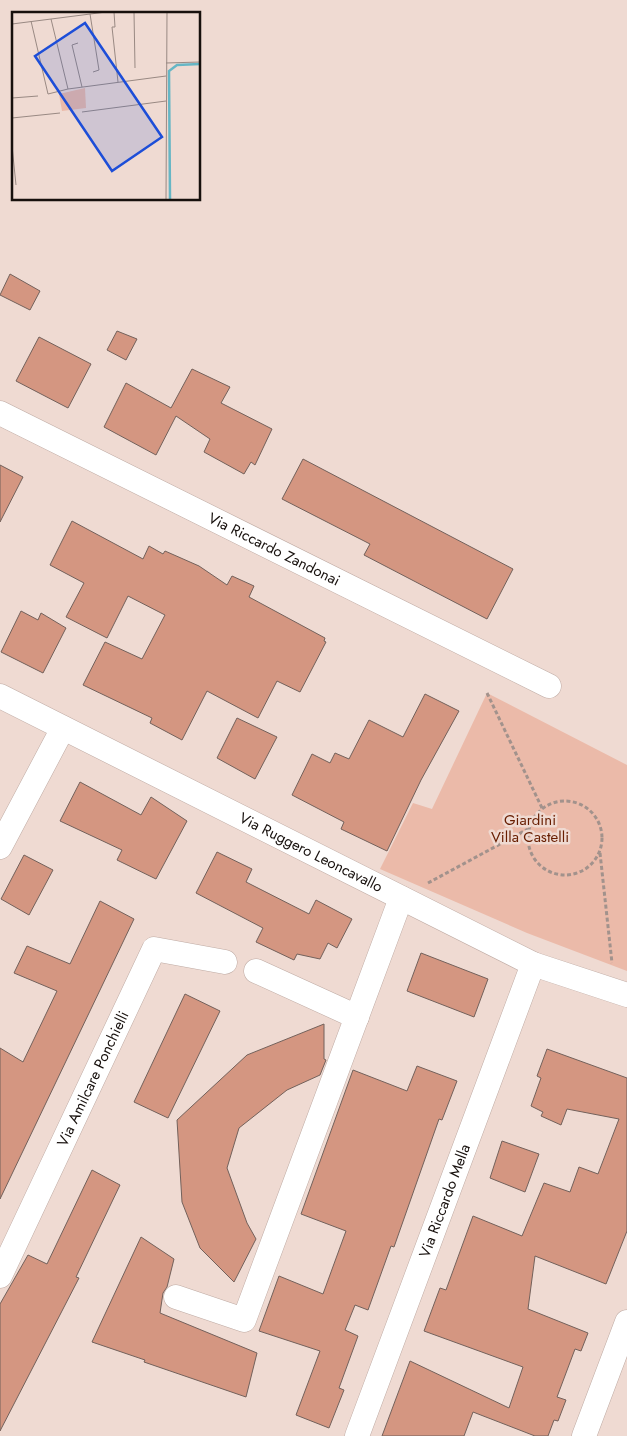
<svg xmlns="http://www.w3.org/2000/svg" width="627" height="1436" viewBox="0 0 627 1436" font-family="Jost,sans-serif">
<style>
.green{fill:#ebbaa9}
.building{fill:#d49681;stroke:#73615b}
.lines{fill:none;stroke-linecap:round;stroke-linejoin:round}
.minor-casing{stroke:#bfaba4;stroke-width:25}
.path{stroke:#a2928c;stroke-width:3;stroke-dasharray:4 2.5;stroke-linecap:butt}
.minor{stroke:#fff;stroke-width:24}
.labels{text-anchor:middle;stroke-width:5;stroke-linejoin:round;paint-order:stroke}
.street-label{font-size:15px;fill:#17100d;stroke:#efdad2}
.park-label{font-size:15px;fill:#671d00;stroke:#efdad2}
.inset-river{fill:none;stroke:#66b6c5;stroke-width:2.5}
.inset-road{fill:none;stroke:#998983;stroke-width:1}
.view{fill:#1d4ed8;fill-opacity:0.15;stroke:#1d4ed8;stroke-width:2.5}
.inset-edge{fill:none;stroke:#17100d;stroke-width:2.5}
</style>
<rect width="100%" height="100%" fill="#efdad2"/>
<polygon class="green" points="487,693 627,765 627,971 527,933 380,869 413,803 432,809"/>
<g class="building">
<polygon points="10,274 40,291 30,310 0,295"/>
<polygon points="117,331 137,339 126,360 107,350"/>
<polygon points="39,337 91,364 68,408 16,381"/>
<polygon points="192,369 230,387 221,403 272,429 255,465 251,462 244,474 204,452 210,439 176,416 156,455 104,427 126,383 171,408"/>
<polygon points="303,459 513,569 487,619 364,555 370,544 282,499"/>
<polygon points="0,465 23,477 0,522"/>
<polygon points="72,521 143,559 149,546 163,554 165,551 199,566 227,585 232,576 254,586 249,597 325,638 324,641 326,642 300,692 277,681 258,718 207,691 182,740 150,723 152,718 83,685 105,642 142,659 165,615 128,596 107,638 66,617 84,583 50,565"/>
<polygon points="21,611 38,620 41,613 66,628 43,673 1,652"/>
<polygon points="425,694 459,711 421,780 387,851 341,829 344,822 292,795 312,754 330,763 335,753 349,759 369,720 403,737"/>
<polygon points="237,718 277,737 255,779 217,758"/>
<polygon points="80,782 141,815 151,797 187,821 156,879 117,860 122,850 60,821"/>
<polygon points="217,852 252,869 246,882 309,914 316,900 352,919 337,948 328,943 320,959 297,954 294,960 256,942 263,928 196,893"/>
<polygon points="24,855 53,870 29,915 1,899"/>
<polygon points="100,901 134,919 0,1199 0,1048 23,1062 57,991 14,973 27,946 70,964"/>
<polygon points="421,953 488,979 474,1017 407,991"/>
<polygon points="185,994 220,1011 168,1118 134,1102"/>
<polygon points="324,1024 324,1059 326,1060 320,1075 287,1090 239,1128 227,1168 247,1223 256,1239 234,1282 200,1248 182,1202 177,1120 247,1055"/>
<polygon points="547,1049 627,1078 627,1231 606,1284 535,1256 528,1309 588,1333 581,1351 575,1349 557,1397 566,1400 558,1421 554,1420 548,1436 535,1436 473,1412 464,1436 382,1436 410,1361 509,1408 523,1367 424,1331 440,1288 446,1290 473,1216 522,1236 544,1183 570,1192 579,1167 598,1174 619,1119 567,1109 561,1125 541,1116 543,1112 531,1106 541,1078 537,1076"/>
<polygon points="417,1066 457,1081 442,1120 439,1119 394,1247 391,1246 368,1310 355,1305 345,1330 358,1336 339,1388 344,1390 329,1428 296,1415 320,1351 259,1331 279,1276 323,1294 346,1231 301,1214 353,1070 407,1091"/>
<polygon points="502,1141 539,1154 525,1192 490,1178"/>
<polygon points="92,1170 120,1185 76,1277 79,1278 0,1431 0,1304 28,1255 47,1264"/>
<polygon points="141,1237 174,1259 167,1287 163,1293 160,1313 257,1353 246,1397 144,1362 145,1360 92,1342"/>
</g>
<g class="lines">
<g class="minor-casing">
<g id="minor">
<path id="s1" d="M0,413L549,686"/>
<path id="s2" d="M0,696L533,964L627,995"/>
<polyline points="0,847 63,728"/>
<polyline points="256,971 357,1017"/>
<path id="s3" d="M0,1276L154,949L225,962"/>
<polyline points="176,1297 244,1320 401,898"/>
<path id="s4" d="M357,1436L533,964"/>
<polyline points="584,1436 627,1322"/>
</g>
</g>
<g class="path">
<polyline points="487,693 542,808"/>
<circle cx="565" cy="838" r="37"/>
<polyline points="600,853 612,963"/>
<polyline points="428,883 528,829"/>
</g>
<use href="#minor" class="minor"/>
</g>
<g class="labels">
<g class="street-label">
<text dy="5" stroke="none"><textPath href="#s1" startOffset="306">Via Riccardo Zandonai</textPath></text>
<text dy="5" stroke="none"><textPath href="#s2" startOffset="348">Via Ruggero Leoncavallo</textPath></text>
<text dy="5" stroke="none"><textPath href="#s3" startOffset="218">Via Amilcare Ponchielli</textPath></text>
<text dy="5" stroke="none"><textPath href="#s4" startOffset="251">Via Riccardo Mella</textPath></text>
</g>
<g class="park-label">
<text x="530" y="825">Giardini<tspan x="530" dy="17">Villa Castelli</tspan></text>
</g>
</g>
<g transform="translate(12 12)">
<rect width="188" height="188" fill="#efdad2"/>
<path d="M73,76L74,96L50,99L47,82Z" fill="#ebbaa9"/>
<path class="inset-river" d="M158,187L157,59L165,53L188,52"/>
<path class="inset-road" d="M102,0L103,15H100L106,70M122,0L123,56M78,2L87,58L81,60M39,7L56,77M19,9L36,82L56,77L154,64M0,12L94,0M66,31L60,33L70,75M154,51L188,50M0,86L26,84M70,100L154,89M0,106L48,101M0,134L4,173M154,187L155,0"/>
<path class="view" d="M73,11L150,125L100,159L23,44Z"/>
<rect width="188" height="188" class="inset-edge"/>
</g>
</svg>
